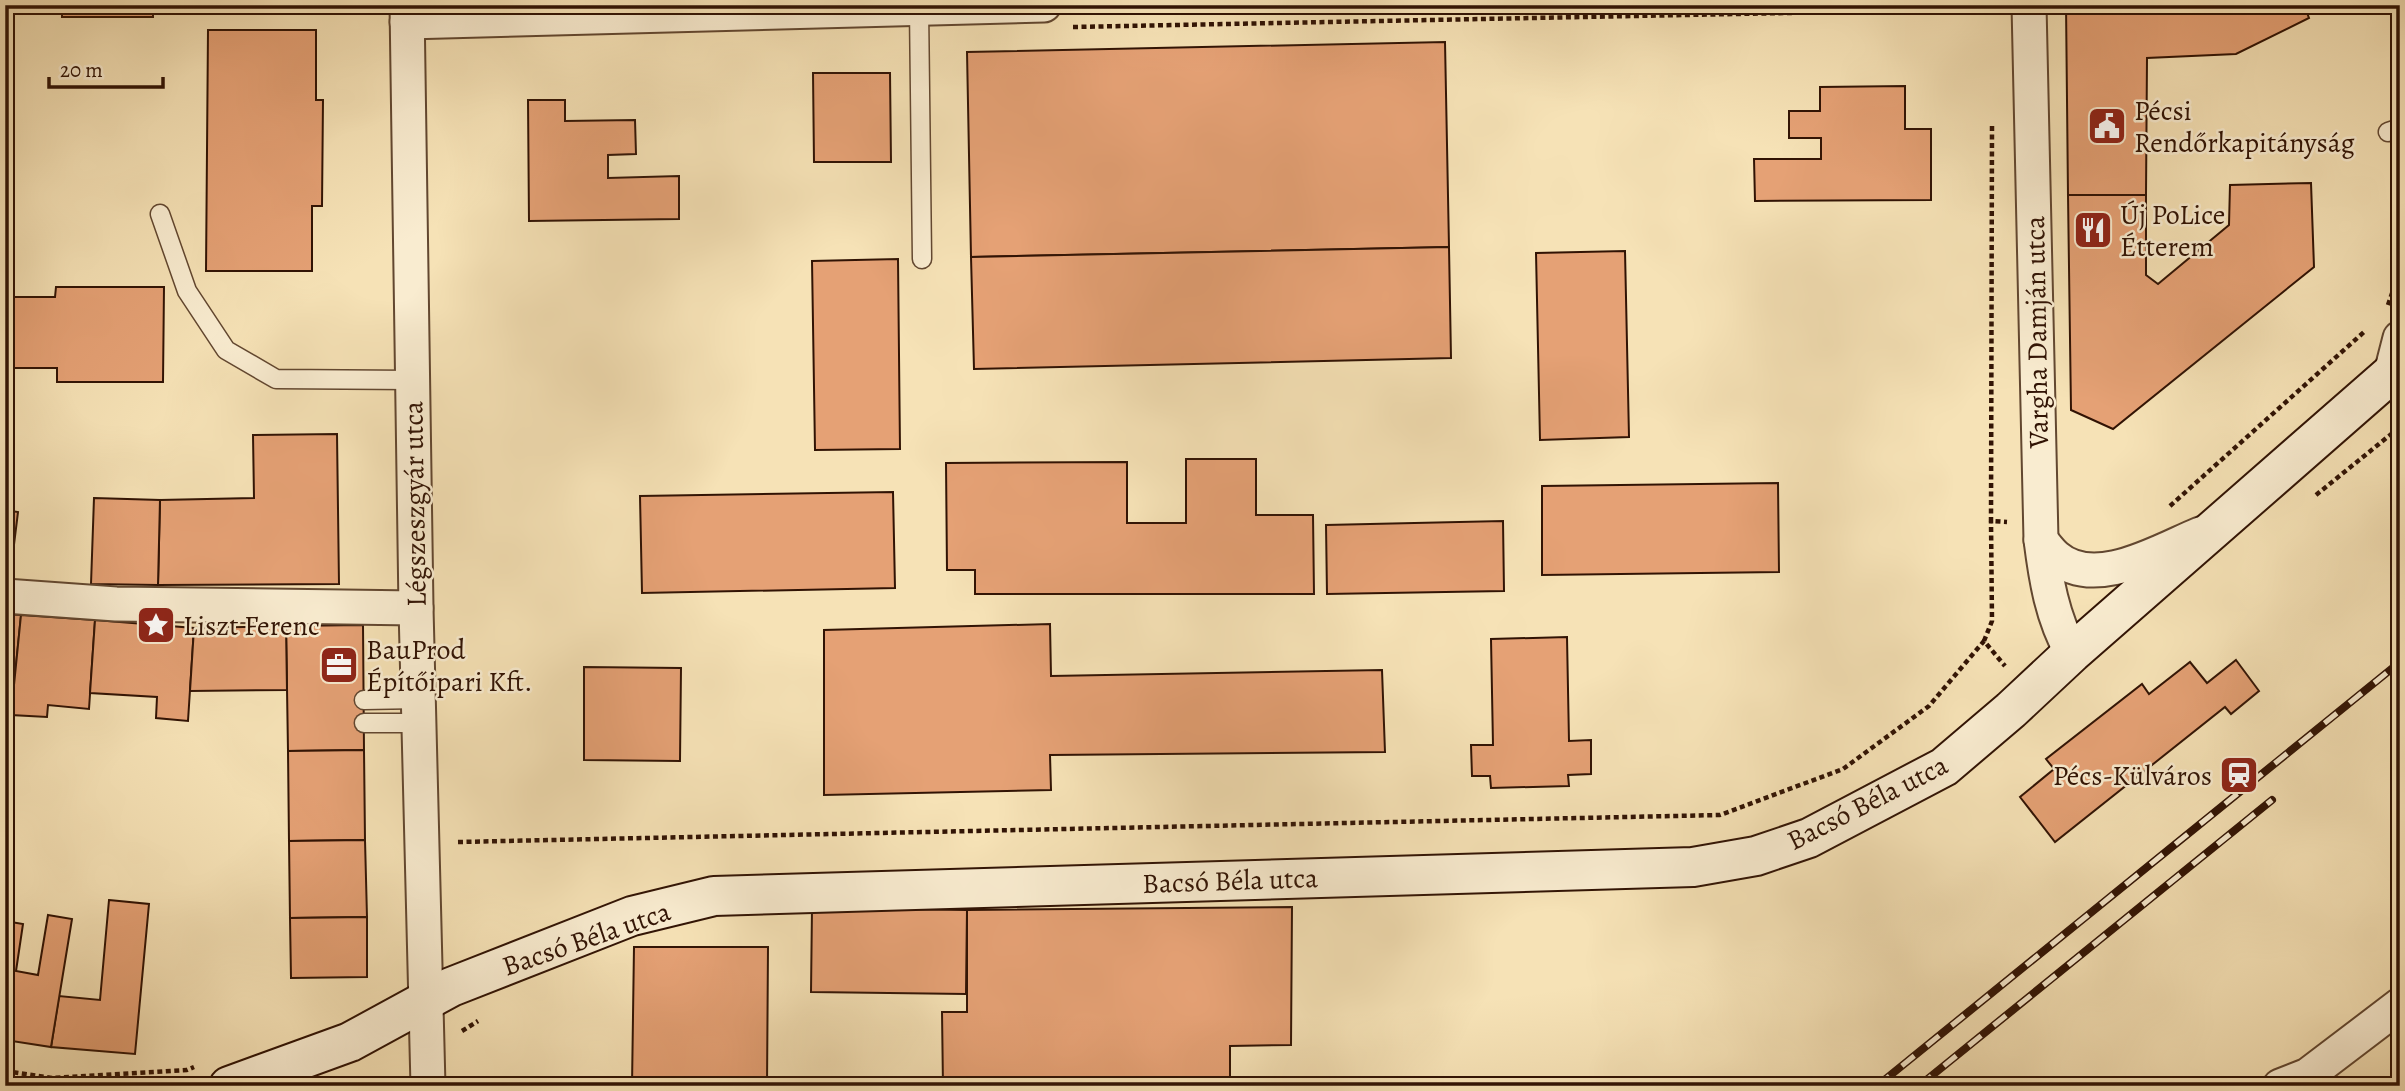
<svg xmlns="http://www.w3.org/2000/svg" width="2405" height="1091" viewBox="0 0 2405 1091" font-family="Alegreya,serif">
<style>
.building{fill:#e5a175;stroke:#311304;stroke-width:2}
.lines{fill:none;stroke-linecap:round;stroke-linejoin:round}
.lane-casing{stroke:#624730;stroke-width:21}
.street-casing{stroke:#624730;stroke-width:37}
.secondary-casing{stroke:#311304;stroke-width:42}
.path{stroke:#311304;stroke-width:4.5;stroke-dasharray:5 3.5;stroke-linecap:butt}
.lane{stroke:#f9ecd0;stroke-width:18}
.street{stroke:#f9ecd0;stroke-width:33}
.secondary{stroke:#f9ecd0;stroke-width:38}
.rail-casing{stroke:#311304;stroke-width:8}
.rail{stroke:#f9ecd0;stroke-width:5;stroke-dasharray:16;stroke-linecap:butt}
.labels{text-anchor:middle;stroke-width:5;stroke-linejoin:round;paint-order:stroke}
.poi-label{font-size:28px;fill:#311304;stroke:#f9ecd0;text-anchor:start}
.street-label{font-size:28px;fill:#311304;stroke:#f9ecd0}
</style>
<rect width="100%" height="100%" fill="#f6e2b6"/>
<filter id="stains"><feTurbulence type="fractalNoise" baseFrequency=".00286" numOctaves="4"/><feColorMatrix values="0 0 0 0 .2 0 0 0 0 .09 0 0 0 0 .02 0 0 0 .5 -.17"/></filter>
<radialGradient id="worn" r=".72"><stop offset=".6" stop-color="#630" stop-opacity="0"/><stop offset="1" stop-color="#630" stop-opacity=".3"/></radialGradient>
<g class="building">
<rect x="62" y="5" width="91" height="12"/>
<polygon points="2066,5 2304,5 2309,18 2236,54 2147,58 2146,195 2068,195"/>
<polygon points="208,30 316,30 316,100 323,100 322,206 312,206 312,271 206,271"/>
<polygon points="1445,42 1449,247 971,257 967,52"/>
<polygon points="813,73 890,73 891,162 814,162"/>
<polygon points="1905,86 1905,129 1931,129 1931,200 1755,201 1754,159 1821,159 1821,138 1789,138 1789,111 1820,111 1820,87"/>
<polygon points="528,100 565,100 565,121 635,120 636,154 608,155 608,178 679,176 679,219 529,221"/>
<polygon points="2311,183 2314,267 2113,429 2071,410 2068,195 2146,195 2146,275 2158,284 2229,225 2230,185"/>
<polygon points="1449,247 1451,358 974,369 971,257"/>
<polygon points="1625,251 1629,437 1540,440 1536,253"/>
<polygon points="898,259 900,449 815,450 812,261"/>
<polygon points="56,287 164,287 163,382 57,382 57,368 5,368 5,297 55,297"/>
<polygon points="337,434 339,584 158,585 160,500 254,498 253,435"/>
<polygon points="1186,459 1256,459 1256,515 1313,515 1314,594 975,594 975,570 947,570 946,463 1127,462 1127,523 1186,523"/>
<polygon points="1778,483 1779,572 1542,575 1542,486"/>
<polygon points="893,492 895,588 642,593 640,496"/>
<polygon points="94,498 160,500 158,585 91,584"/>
<polygon points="5,510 18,512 10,577 5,577"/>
<polygon points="1503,521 1504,591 1327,594 1326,525"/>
<polygon points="5,614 21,615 11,715 5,714"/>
<polygon points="21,615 95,620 89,709 48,705 47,717 11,715"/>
<polygon points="95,620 194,628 188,721 156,718 157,697 90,693"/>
<polygon points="1050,624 1051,676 1382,670 1385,752 1050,755 1051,790 824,795 824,630"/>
<polygon points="363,625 364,750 288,751 286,626"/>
<polygon points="286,626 287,690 190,691 194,628"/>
<polygon points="1567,637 1569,741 1591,740 1591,774 1568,775 1569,786 1491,788 1490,776 1472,776 1471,745 1493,745 1491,639"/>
<polygon points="2236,660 2259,691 2231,714 2225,707 2055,842 2020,797 2054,769 2046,759 2142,684 2149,694 2190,662 2207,683"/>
<polygon points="584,667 681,668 680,761 584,760"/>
<polygon points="364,750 365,840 289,841 288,751"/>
<polygon points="365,840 367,917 290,918 289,841"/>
<polygon points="109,900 149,904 135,1054 51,1047 59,996 100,1000"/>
<polygon points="1292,907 1291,1045 1230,1046 1230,1086 943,1086 942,1012 967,1012 967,910"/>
<polygon points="812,908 967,910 966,994 811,992"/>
<polygon points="48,915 72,919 51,1047 5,1040 5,921 23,924 16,971 38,975"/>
<polygon points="367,917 367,977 291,978 290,918"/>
<polygon points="634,947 768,947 767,1086 632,1086"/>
</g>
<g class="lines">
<g class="lane-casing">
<g id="lane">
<polyline points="919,7 922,259"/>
<polyline points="2388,132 2400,128"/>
<polyline points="160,214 187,291 226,350 276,379 412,380"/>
<polyline points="364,700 419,699"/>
<polyline points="364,723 419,723"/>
</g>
</g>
<g class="street-casing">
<g id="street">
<polyline points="407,5 416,608 428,1086"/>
<path d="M2029,5L2041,540C2046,580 2052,617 2072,653"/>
<polyline points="407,22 1044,5"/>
<polyline points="2391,373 2400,338"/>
<path d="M2041,540C2046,546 2050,552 2056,557C2095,591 2161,550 2200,534"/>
<polyline points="5,596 116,604 416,608"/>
<polyline points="2280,1086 2308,1075 2400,1005"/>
</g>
</g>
<g class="secondary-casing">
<polyline id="secondary" points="229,1086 350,1042 451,987 632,916 714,896 1693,867 1756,856 1809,838 1944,767 2011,710 2072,653 2400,366"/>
</g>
<g class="path">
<polyline points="1073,27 1993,9"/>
<polyline points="1992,126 1991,521 2007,522"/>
<polyline points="2398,270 2400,254"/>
<polyline points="2388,305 2400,270"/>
<polyline points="2316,495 2400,427"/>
<polyline points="2170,506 2364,332"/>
<polyline points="1984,641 1992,621 1991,521"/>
<polyline points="458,842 1720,815 1843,769 1929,706 1984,641 2005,666"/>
<polyline points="462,1031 478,1021"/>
<polyline points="5,1071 53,1078 187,1070 194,1067"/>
</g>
<use href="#lane" class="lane"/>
<use href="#street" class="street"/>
<use href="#secondary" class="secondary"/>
<g class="rail-casing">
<g id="rail">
<polyline points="1877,1086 2400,662"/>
<polyline points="1919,1086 2272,800"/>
</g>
</g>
<use href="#rail" class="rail"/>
</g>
<defs>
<g id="civic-square" transform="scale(2.0125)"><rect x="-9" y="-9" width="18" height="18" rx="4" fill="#8f2418" stroke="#f9ecd0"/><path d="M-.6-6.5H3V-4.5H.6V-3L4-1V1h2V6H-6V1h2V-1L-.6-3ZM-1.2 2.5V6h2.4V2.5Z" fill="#fff"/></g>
<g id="restaurant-square" transform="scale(2.0125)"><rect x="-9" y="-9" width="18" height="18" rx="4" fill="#8f2418" stroke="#f9ecd0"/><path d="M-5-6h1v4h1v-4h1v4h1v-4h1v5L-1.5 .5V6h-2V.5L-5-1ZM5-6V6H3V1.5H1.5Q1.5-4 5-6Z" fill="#fff"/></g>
<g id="sight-square" transform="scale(2.0125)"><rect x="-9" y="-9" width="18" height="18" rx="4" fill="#8f2418" stroke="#f9ecd0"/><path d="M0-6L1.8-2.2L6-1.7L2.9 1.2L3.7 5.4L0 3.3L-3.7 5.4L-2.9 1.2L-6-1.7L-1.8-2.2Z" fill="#fff"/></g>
<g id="office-square" transform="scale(2.0125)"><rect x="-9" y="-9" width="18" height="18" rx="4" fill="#8f2418" stroke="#f9ecd0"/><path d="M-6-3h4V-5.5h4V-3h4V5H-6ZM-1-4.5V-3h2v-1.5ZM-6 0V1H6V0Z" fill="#fff"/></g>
<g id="station-square" transform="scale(2.0125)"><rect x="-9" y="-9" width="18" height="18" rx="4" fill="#8f2418" stroke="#f9ecd0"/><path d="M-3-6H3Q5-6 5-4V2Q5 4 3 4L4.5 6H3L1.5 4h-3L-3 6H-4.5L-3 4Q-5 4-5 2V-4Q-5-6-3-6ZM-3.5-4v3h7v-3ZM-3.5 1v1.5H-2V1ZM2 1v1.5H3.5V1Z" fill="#fff"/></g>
</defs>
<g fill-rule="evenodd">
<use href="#civic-square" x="2107" y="126"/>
<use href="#restaurant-square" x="2093" y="230"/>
<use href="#sight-square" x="156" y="625"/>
<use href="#office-square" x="339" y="665"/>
<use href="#station-square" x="2239" y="775"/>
</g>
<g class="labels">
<g class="poi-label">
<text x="2134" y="120">Pécsi<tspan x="2134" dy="32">Rendőrkapitányság</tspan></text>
<text x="2120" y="224">Új PoLice<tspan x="2120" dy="32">Étterem</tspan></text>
<text x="183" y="635">Liszt Ferenc</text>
<text x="366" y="659">BauProd<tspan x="366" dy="32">Építőipari Kft.</tspan></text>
<text x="2212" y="785" text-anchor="end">Pécs-Külváros</text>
</g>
<g class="street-label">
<text transform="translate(2036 332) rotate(-91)" y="10">Vargha Damján utca</text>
<text transform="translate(414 504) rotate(-91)" y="10">Légszeszgyár utca</text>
<text transform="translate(1867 802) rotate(-27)" y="10">Bacsó Béla utca</text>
<text transform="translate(1230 880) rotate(-2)" y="10">Bacsó Béla utca</text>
<text transform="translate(586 938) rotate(-19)" y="10">Bacsó Béla utca</text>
</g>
</g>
<rect width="2405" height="1091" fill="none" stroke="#f6e2b6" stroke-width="28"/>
<rect x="7" y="7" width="2391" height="1077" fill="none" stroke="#311304" stroke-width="3.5"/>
<rect x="14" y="14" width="2377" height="1063" fill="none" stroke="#311304" stroke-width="2"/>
<path d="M49 77v10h114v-10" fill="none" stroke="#311304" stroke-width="3.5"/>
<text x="60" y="77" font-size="21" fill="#311304" stroke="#f9ecd0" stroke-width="5" paint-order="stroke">20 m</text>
<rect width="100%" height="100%" filter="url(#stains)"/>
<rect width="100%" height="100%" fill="url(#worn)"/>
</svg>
